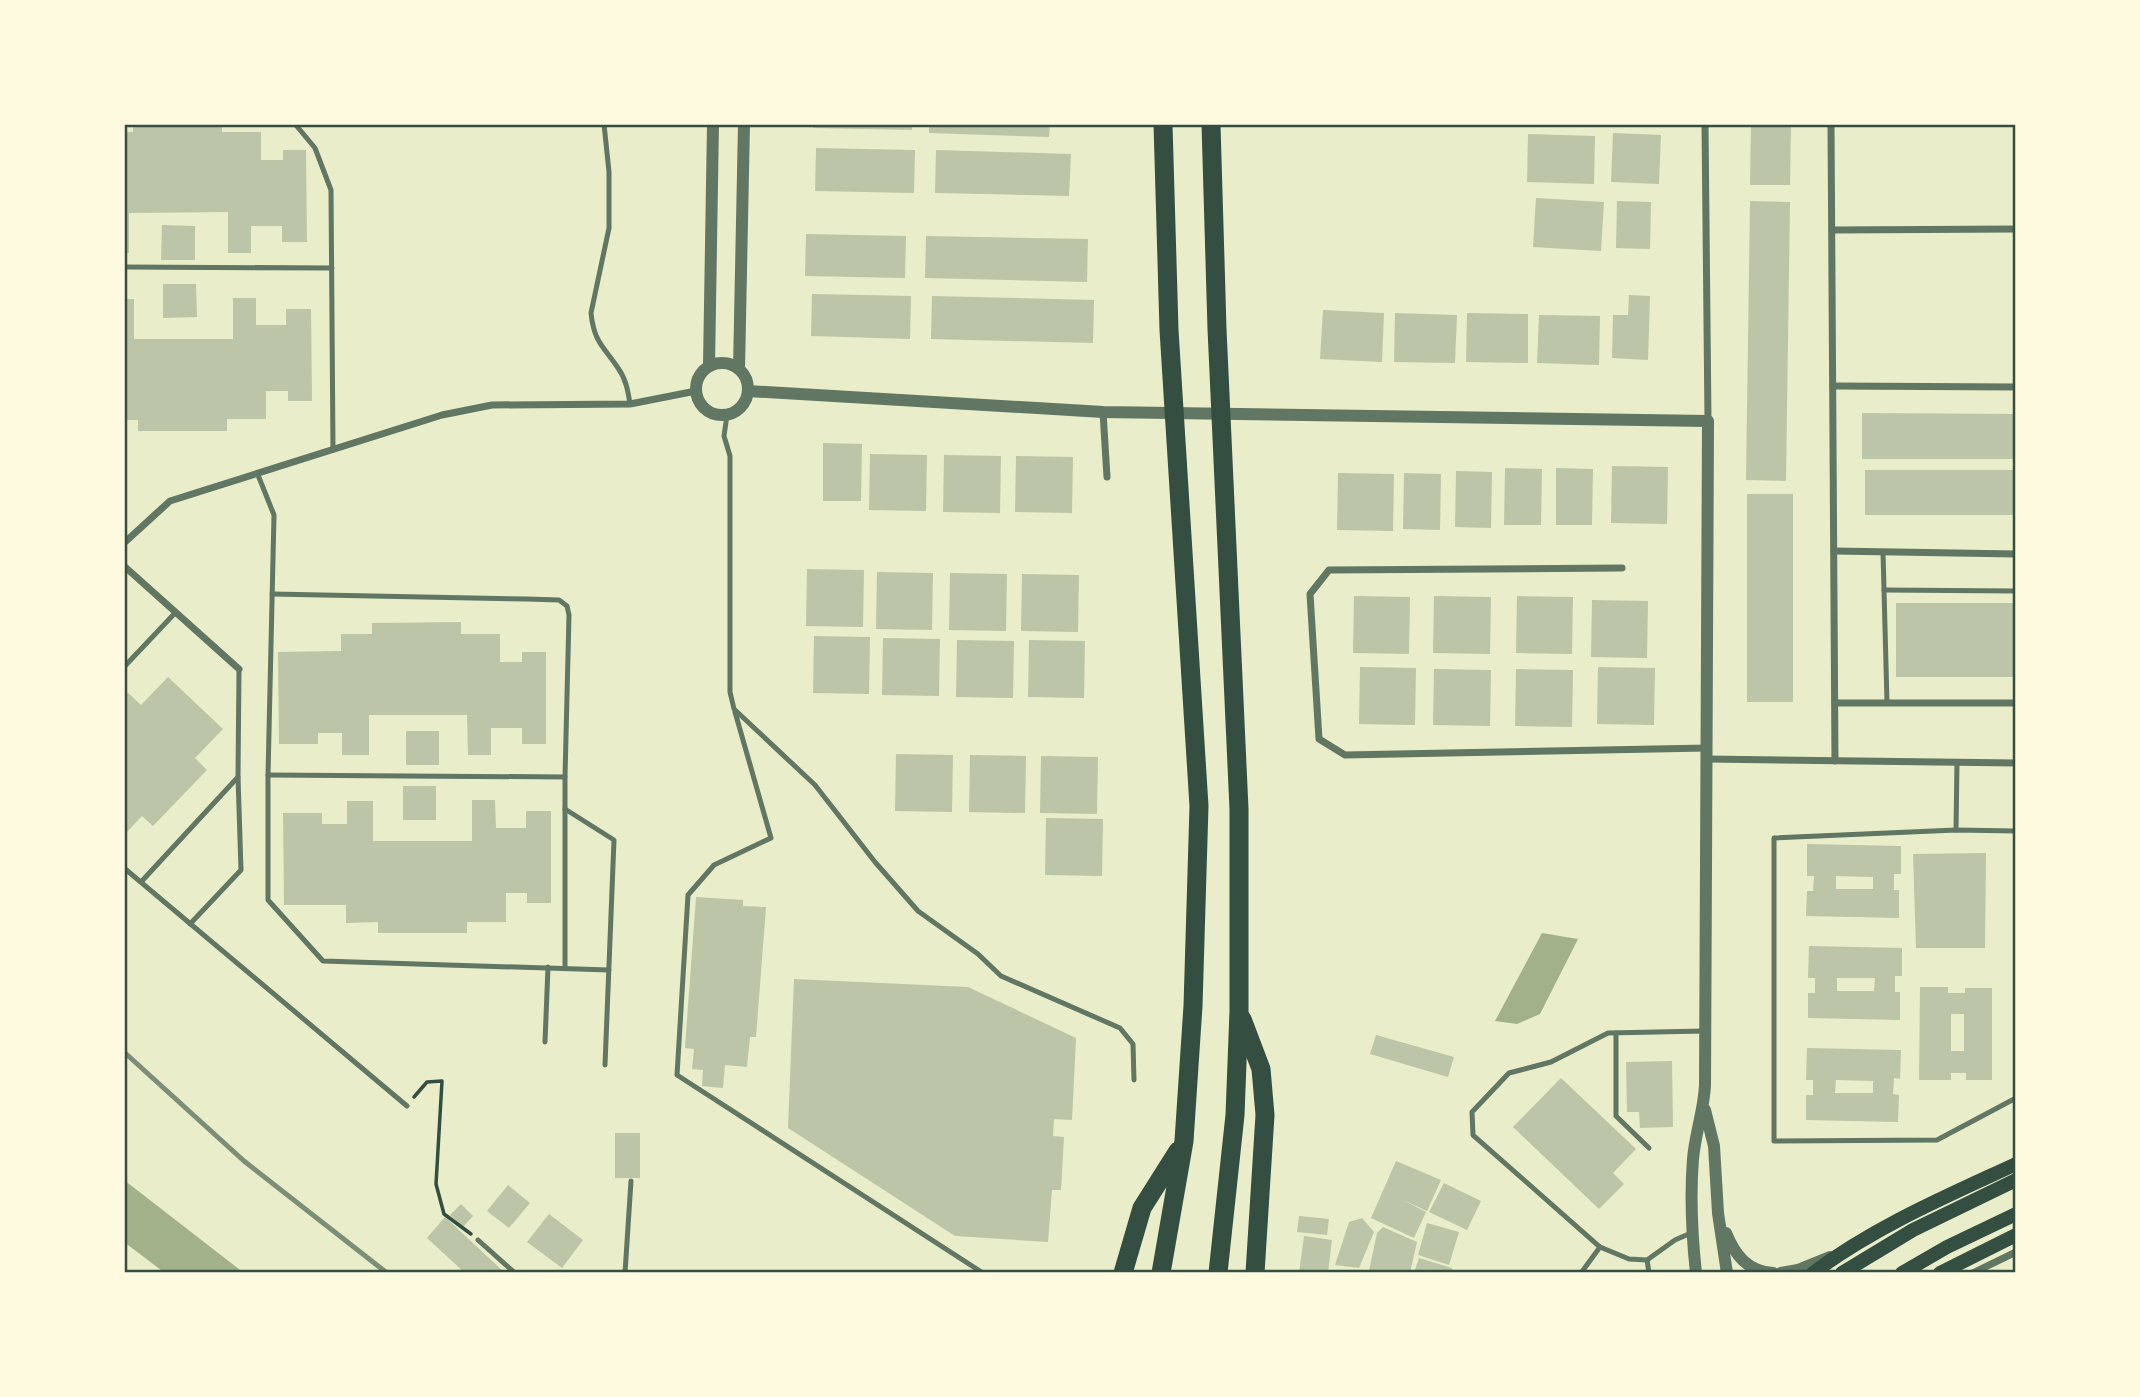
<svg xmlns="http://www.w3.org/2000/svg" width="2140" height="1397" viewBox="0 0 2140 1397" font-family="Roboto,sans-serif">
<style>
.water{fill:#a3b18a}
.building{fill:#bcc5a7;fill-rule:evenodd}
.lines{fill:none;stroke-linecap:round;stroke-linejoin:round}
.path{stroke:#344e41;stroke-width:3.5}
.service{stroke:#617663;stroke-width:5}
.minor{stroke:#617663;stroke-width:7}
.tertiary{stroke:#617663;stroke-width:12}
.secondary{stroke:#344e41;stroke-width:14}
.motorway{stroke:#344e41;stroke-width:19}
.rail{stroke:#7c8e77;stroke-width:5}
.neatline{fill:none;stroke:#344e41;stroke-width:2.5}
</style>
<rect width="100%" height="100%" fill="#e9edc9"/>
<g class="water">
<polygon points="1542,933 1578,939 1540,1014 1517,1024 1495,1021"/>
<polygon points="124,1181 124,1180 244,1273 165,1273 124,1242"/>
</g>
<g class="building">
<polygon points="133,124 222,124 222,132 261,132 261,160 283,160 283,150 306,150 307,242 282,242 282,226 251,226 251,253 228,253 228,212 129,213 129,253 124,253 124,132 133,132"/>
<polygon points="813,124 912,124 912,130 813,128"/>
<polygon points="929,124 1050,124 1049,137 929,133"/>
<polygon points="1751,124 1791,124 1790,185 1750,185"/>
<polygon points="1613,133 1661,135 1659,184 1611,182"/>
<polygon points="1528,134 1595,136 1594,184 1527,182"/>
<polygon points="816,148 915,150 914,193 815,191"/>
<polygon points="936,150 1071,154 1069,196 935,193"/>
<polygon points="1536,198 1604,202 1601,251 1533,247"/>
<polygon points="1617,201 1651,202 1650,249 1616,248"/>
<polygon points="1750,201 1790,202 1786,481 1746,480"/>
<polygon points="162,225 195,226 195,260 161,260"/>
<polygon points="806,234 906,236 905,278 805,276"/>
<polygon points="926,236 1088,239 1087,282 925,278"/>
<polygon points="163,284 196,284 197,317 163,318"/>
<polygon points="812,294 911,296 910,339 811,336"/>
<polygon points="1629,295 1650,296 1648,360 1612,358 1613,315 1628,315"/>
<polygon points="932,296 1094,300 1093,343 931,339"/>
<polygon points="233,298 256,298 256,325 286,325 286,309 311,309 312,401 288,401 288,391 266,391 266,419 227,419 227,431 138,431 138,420 124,420 124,299 134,299 134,339 233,339"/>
<polygon points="1323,310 1384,313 1382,362 1320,359"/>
<polygon points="1395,313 1457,315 1455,363 1394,362"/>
<polygon points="1467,313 1528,314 1528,363 1466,362"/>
<polygon points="1539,315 1600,316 1599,365 1537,363"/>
<polygon points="1862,413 2016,414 2016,459 1862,459"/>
<polygon points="823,443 862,444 861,501 823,501"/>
<polygon points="870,454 927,455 926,511 869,510"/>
<polygon points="944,455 1001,456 1000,513 943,512"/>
<polygon points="1016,456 1073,457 1072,513 1015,512"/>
<polygon points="1612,466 1668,467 1667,524 1611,523"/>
<polygon points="1505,468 1542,469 1541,525 1504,525"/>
<polygon points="1556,468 1593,469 1592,525 1556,525"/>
<rect x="1865" y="470" width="151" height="45"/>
<polygon points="1456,471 1492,472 1491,528 1455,527"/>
<polygon points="1338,473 1394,474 1393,531 1337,530"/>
<polygon points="1404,473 1441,474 1440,530 1403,529"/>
<rect x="1747" y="494" width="46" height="208"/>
<polygon points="807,569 864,570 863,627 806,626"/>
<polygon points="877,572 933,573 932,630 876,629"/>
<polygon points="950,573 1007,574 1006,631 949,630"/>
<polygon points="1022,574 1079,575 1078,632 1021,631"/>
<polygon points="1354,596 1410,597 1409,654 1353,653"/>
<polygon points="1434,596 1491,597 1490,654 1433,653"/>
<polygon points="1517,596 1573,597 1572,654 1516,653"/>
<polygon points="1592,600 1648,601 1647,658 1591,657"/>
<rect x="1896" y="603" width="120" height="74"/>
<polygon points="461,622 461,634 500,634 500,662 522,662 522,652 546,652 546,744 522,744 522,728 491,728 491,755 468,755 467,715 369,715 369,755 342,755 342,733 318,733 318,744 279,744 278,652 341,651 341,634 372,634 372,623"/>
<polygon points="814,636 870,637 869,694 813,693"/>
<polygon points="883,638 940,639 939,696 882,695"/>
<polygon points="957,640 1014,641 1013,698 956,697"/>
<polygon points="1029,640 1085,641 1084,698 1028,697"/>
<polygon points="1360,667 1416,668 1415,725 1359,724"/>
<polygon points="1598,667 1655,668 1654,725 1597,724"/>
<polygon points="1434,669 1491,670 1490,726 1433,725"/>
<polygon points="1516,669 1573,670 1572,727 1515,726"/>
<polygon points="168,677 223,729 195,758 207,770 153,826 142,816 124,835 124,697 128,693 141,705"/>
<rect x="406" y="731" width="33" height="34"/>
<polygon points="896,754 953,755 952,812 895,811"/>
<polygon points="970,755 1026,756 1025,813 969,812"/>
<polygon points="1041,756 1098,757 1097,814 1040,813"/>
<rect x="403" y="786" width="33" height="34"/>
<polygon points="472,800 495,800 496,828 526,828 526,811 551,811 551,903 527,903 527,893 506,893 506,922 467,922 467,933 378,933 378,922 346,923 346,905 284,905 283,813 322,813 322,824 347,824 347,801 373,801 373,841 472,841"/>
<polygon points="1046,818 1103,819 1102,876 1045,875"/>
<path d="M1807,844L1901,846V874H1894V890H1899V918L1806,916L1807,891H1813L1814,876H1807ZM1836,876L1873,877V889H1836Z"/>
<polygon points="1986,853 1985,948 1916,948 1913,854"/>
<polygon points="696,897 743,900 743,906 766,907 756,1037 750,1037 747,1067 725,1065 723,1088 702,1086 703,1070 692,1069 694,1049 685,1048"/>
<path d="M1809,946L1902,948V976H1895V992H1900V1020L1808,1018V993H1815V978H1808ZM1837,978H1875L1874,991H1837Z"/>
<polygon points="794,979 968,987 1076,1038 1072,1120 1054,1119 1053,1136 1064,1137 1061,1190 1052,1190 1048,1242 955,1236 788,1128"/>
<path d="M1920,987H1948V993H1965V988H1992V1080H1966V1073H1951V1080H1919ZM1951,1014H1964V1051H1951Z"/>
<polygon points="1376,1035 1454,1057 1448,1077 1370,1054"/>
<path d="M1807,1048L1901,1050L1900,1079L1894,1078L1893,1094L1899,1095L1898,1122L1806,1120V1095H1813V1080H1806ZM1836,1080L1873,1081V1093H1835Z"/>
<polygon points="1672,1061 1673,1127 1640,1128 1639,1112 1627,1112 1626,1062"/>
<polygon points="1561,1078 1636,1149 1613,1173 1624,1184 1599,1209 1513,1127"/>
<rect x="615" y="1133" width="25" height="45"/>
<polygon points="1396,1161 1441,1180 1427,1211 1403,1200 1426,1212 1414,1238 1371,1218"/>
<polygon points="1444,1183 1481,1201 1467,1230 1429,1212"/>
<polygon points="508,1185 530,1203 509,1228 487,1211"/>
<polygon points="461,1204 473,1216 463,1227 450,1215"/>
<polygon points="549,1214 583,1240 562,1268 527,1242"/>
<polygon points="1299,1216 1329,1219 1327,1235 1297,1232"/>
<polygon points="445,1217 505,1273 465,1273 427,1238"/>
<polygon points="1362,1218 1374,1232 1359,1268 1335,1265 1349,1222"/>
<polygon points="1427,1223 1459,1232 1449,1265 1418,1255"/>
<polygon points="1383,1227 1417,1242 1410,1273 1369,1271 1377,1233"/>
<polygon points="1304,1236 1332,1240 1328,1273 1299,1273"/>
<polygon points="1419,1258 1452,1268 1452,1273 1414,1273"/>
</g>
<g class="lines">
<polyline class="path" points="414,1097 427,1082 442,1081 436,1184 444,1214 471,1234"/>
<g class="service">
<polyline points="295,124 315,148 331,190 333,450"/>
<path d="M604,124L609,172V228L591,313C594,342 603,346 618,368C626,379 628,391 630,404"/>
<polyline points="124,267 332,268"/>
<polyline points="727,415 724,436 730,456 730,692 734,709 815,785 875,862 918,911 978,954 1001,976 1120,1028 1133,1044 1134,1080"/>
<polyline points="258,475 274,515 268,775 268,900 323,961 609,970"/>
<polyline points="1883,552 1887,703"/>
<polyline points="1884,590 2016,591"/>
<polyline points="272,594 527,599 559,600 567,606 569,615 565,777 565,968"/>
<polyline points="124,667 176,612"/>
<polyline points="735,712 771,838 714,865 688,895 677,1075 983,1273"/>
<polyline points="268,775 565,777"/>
<polyline points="565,809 614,840 605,1065"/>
<polyline points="1956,830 1957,762"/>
<polyline points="2016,831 1956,830 1774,838 1774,1141 1937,1140 2016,1098"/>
<polyline points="124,868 407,1106"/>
<polyline points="141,882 238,777 239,669"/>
<polyline points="190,924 241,870 238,777"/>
<polyline points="1616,1033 1616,1116 1649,1148"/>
<polyline points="545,1042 548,967"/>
<polyline points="1691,1233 1675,1240 1647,1260 1629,1259 1600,1247 1473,1135 1472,1112 1509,1073 1551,1062 1608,1033 1704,1031"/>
<polyline points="478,1240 515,1273"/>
<polyline points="1647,1260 1649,1273"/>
<polyline points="625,1273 631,1181"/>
<polyline points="1581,1273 1600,1247"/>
</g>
<g class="minor">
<polyline points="1705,124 1708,421"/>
<polyline points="1831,124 1835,761"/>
<polyline points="1833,230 2016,229"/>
<polyline points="1833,386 2016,387"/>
<polyline points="1103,412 1107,477"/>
<polyline points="124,543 170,501 442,415 492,405 630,404 696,391"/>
<polyline points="1834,551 2016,554"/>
<polyline points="124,566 239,669"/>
<polyline points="1622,568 1329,570 1310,594 1319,739 1345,755 1707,748"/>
<polyline points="1835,703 2016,703"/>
<polyline points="1707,759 2016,763"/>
<polyline points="1973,1273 2016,1252"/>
</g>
<g class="tertiary">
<circle cx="722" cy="389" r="26"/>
<polyline points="709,366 713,124"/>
<polyline points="739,369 744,124"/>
<path d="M748,391L1103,412L1708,421L1705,1085C1704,1110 1695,1134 1693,1159C1690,1196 1692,1236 1696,1273"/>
<polyline points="1705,1110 1714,1146 1718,1213 1727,1273"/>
<path d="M1726,1233C1735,1255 1747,1271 1773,1273"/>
<polyline points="1781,1273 1798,1270 1830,1257"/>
</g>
<g class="secondary">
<path d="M1813,1273C1874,1227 1947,1196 2016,1164"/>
<polyline points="1842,1273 1913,1230 2016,1180"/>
<polyline points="1902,1273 1947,1247 2016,1214"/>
<polyline points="1940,1273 2016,1235"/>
</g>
<g class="motorway">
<polyline points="1211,124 1217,329 1239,809 1239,1011 1235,1115 1218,1273"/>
<polyline points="1242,1019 1261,1069 1265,1115 1255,1273"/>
<polyline points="1123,1273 1142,1208 1178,1151"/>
<polyline points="1161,1273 1184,1141 1193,1006 1199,806 1169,330 1163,124"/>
</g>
<polyline class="rail" points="124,1052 244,1161 387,1273"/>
</g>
<rect width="2140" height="1397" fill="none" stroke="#fefae0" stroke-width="252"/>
<rect x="126" y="126" width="1888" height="1145" class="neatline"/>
</svg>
